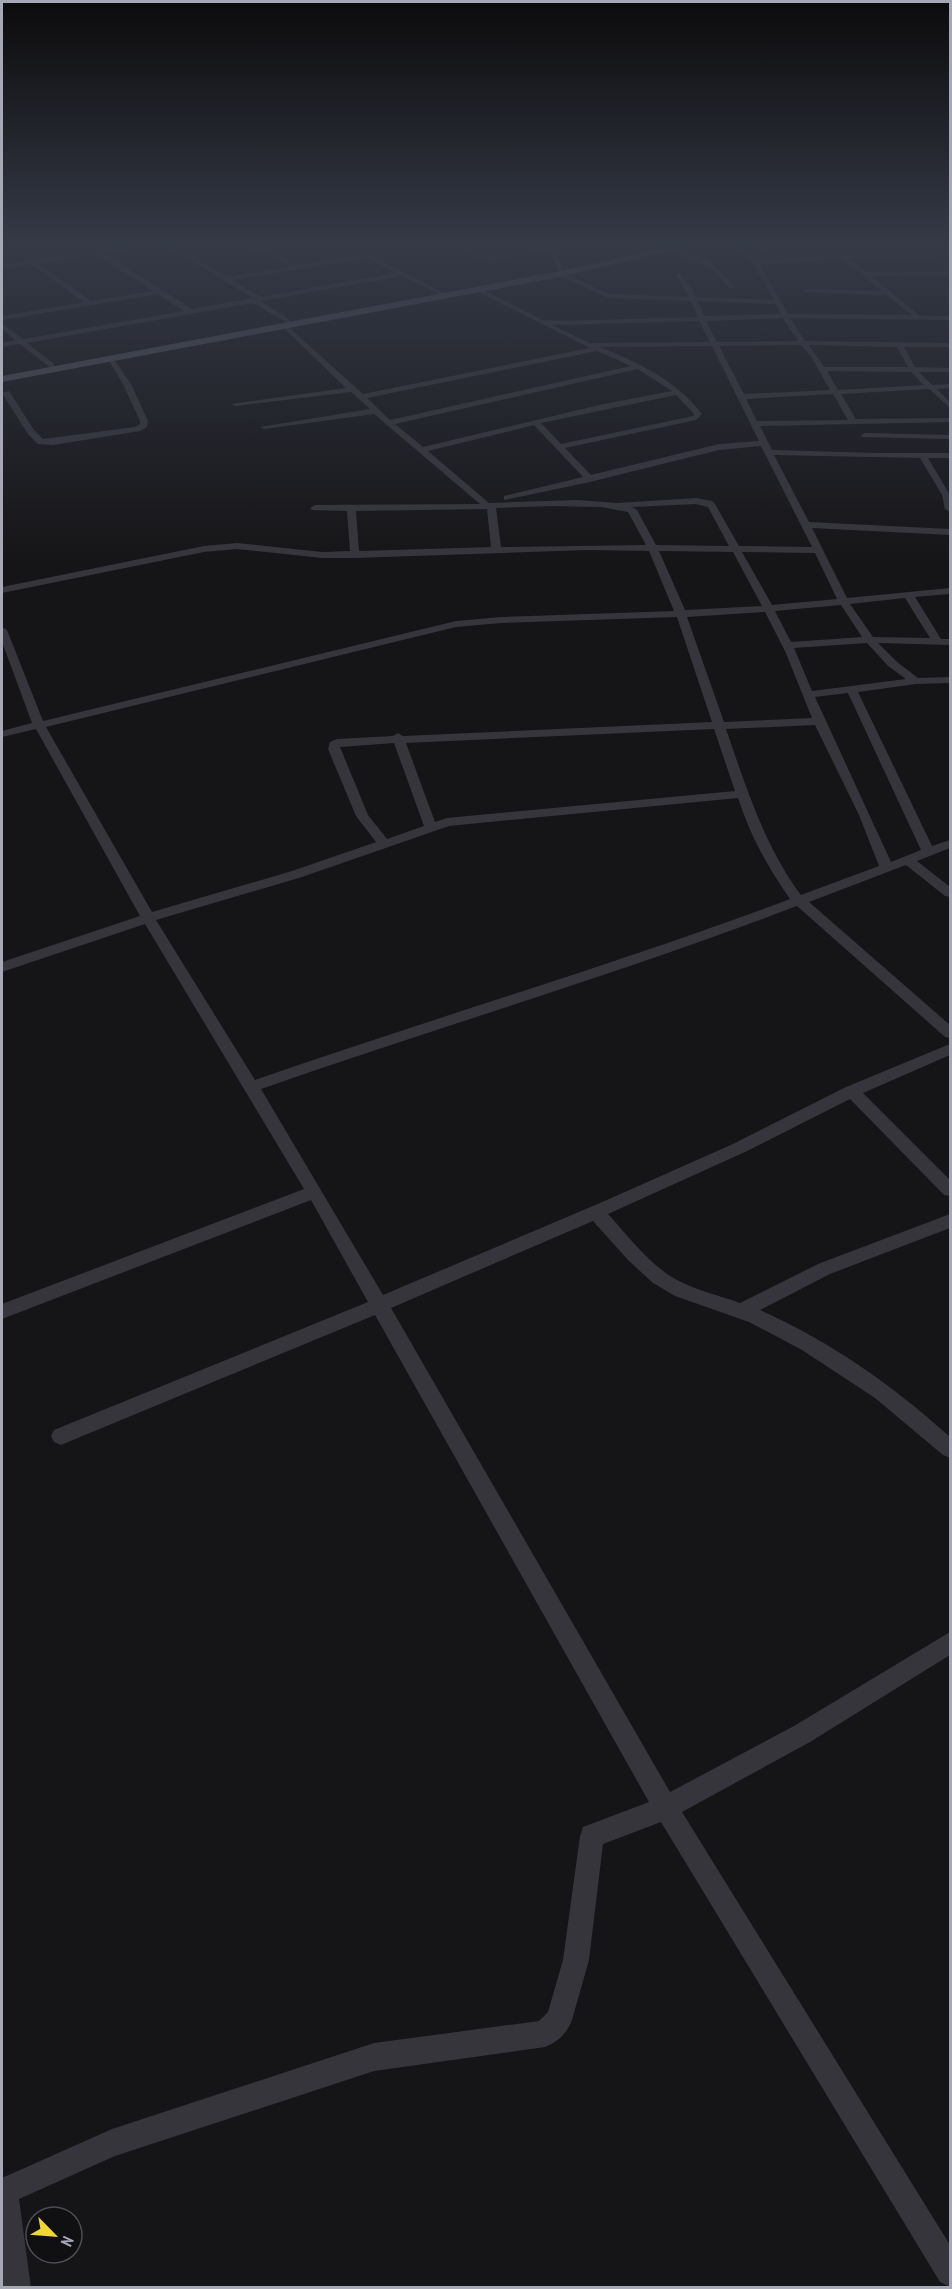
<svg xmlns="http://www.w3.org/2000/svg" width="952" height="2289" viewBox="0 0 952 2289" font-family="'PT Sans Narrow',sans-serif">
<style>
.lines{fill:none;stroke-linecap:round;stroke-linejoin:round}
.minor{fill:#36353b;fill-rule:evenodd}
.major{fill:#51515a;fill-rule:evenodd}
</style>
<rect width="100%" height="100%" fill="#151416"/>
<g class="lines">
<g class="minor">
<path d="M116,247H132L103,253L192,309L253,298L169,247H177L228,277L291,267L257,247H265L298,265L360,255L353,251L355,248L448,295L443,296L402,276L261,301L290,320L288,323L253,303L27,343L54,364V368H51L20,344L2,347V343L15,340L2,329V324L23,339L184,311L158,294L2,320V316L84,302L31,264L2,269V265ZM96,254L153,291L91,301L38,263ZM366,258L396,273L261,297L232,280Z"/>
<path d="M459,247C471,247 480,255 491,256C510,257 530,247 549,247L493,260L479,257Z"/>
<polygon points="549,247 555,247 563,271 558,270"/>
<path d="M736,247H743L757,261L837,255L840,252L844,254L950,252V256L848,258L866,272L950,271V275L871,276L920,316H950V320L790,318L805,341L950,343V347H904L915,367L950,368V372H919L932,385L950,384V388L937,389L950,402V408L929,389L841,394L856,419L950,418V422L760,426L772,450L877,453H950V458H928L950,495V512L945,509L942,495L920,458L774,455L809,522L950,529V535L812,528L847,598L950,588V594L915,597L941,639H950V645L878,643L896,661L918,678L950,677V683L916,684L858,692L932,846L950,840V848L917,861L950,887V897L945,896L906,865L809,902L950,1025V1038L945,1037L797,906C621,973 439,1027 261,1089L383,1295L600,1203L733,1144L846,1087L950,1044V1055L863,1093L950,1180V1196L944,1195L850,1099L745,1152L608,1214C629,1237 648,1263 675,1279C695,1290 718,1295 740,1303L818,1264L950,1214V1228L830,1274L760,1310C830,1341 894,1386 950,1437V1458L943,1455L875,1398L802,1350L749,1322L675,1296L653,1283L628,1260L593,1221L391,1308L670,1792L794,1726L950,1632V1655L810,1742L682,1812L950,2245V2287L940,2282L661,1822L603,1844L589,1960L572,2020C567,2033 558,2042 545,2047L374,2071L115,2156L19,2199L31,2288H2V2178L112,2129L374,2043L539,2021L548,2012L563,1960L580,1836L583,1827L649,1802L375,1315L68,1442L61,1445L54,1442L51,1436L54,1430L368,1302L311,1200L2,1319V1304L304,1189L145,924L2,972V962L140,916L36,729L2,737V731L32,723L2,642V627L7,630L43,721L456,621L501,617L674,611L649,551L588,550L355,558H322L237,549L204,552L2,593V587L204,546L237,543L322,552L350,551L347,511L312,510L310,508L315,505L480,504L374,414L264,429L260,427L370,409L351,392L235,406L231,404L346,388L283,327L285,324L363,394L590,348L475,290L477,287L543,320L563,321L698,317L691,301L609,298L558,275L560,272L610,294L689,297L676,275L679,273L691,287L696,297L774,300L752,262ZM841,258L882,291L806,289L804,292L887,295L912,315L788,314L760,265ZM698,301L776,304L781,314L704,316ZM783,318L798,341L717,342L706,321ZM699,321L710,342L590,343L552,325ZM801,345L812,358L830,390L744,394L719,346ZM809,345L897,347L908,367H824ZM712,346L759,441L719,444L591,475L565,448L696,420L702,414C676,380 639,363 600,347ZM597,351L631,366L390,420L367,398ZM638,369L672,391L599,405L423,447L395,424ZM827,371L911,372L924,385L838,390ZM833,394L848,420L757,421L746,399ZM676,395L694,414L693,416L561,444L541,423ZM534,425L583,477L504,496V500L590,482L719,450L761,446L812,547L739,546L715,504L712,501L696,498L617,503L577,500L489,503L428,451ZM696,504L708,507L729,546L656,545L637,510L632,507ZM551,506L601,507L628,512L646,545L501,547L496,508ZM487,509L491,547L359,551L356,511ZM659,551L733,552L762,606L685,610ZM742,552L815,553L837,599L772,605ZM905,598L930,638L873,637L850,604ZM841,605L862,637L791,642L775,611ZM765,612L785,651L812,718L724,722L687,617ZM677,617L712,722L403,736L398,733L393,736L337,739L330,742L328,749L356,816L376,842L292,871L152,912L46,727L456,627L501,623ZM867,643L888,666L906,679L812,691L794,648ZM848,693L921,850L891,862L815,697ZM815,725L859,815L879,866L801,895C764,845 746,787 726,729ZM714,729L735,791L447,818L435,822L406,743ZM394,743L424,826L387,839L368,815L340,747ZM738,798C750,835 768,868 790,899C614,965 433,1018 255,1080L156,920L302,877L449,826Z"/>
<path d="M673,248C696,249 722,268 734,287L729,288L712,269L673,250Z"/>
<polygon points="112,357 131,384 148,421 147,427 140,431 53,445 38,444 28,434 2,393 9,391 34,430 43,439 135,427 140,424 140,421 123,384 108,359"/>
<polygon points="865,433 950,435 950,439 862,437 861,435"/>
</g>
<polygon class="major" points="670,247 686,247 560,277 2,382 2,376 560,271"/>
</g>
<linearGradient id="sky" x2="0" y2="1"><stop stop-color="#0c0b0c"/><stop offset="0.43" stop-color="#353a47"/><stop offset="1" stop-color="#353a47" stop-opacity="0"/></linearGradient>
<rect width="952" height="568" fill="url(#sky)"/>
<rect width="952" height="2289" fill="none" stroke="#a6a8b6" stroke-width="6"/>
<g transform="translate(54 2235) rotate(115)"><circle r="28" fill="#100f11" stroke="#4c4c53" stroke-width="1.5"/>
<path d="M0-4.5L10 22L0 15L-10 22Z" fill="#f0d833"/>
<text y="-9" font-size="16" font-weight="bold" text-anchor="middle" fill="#a6a8b6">N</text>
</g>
</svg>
